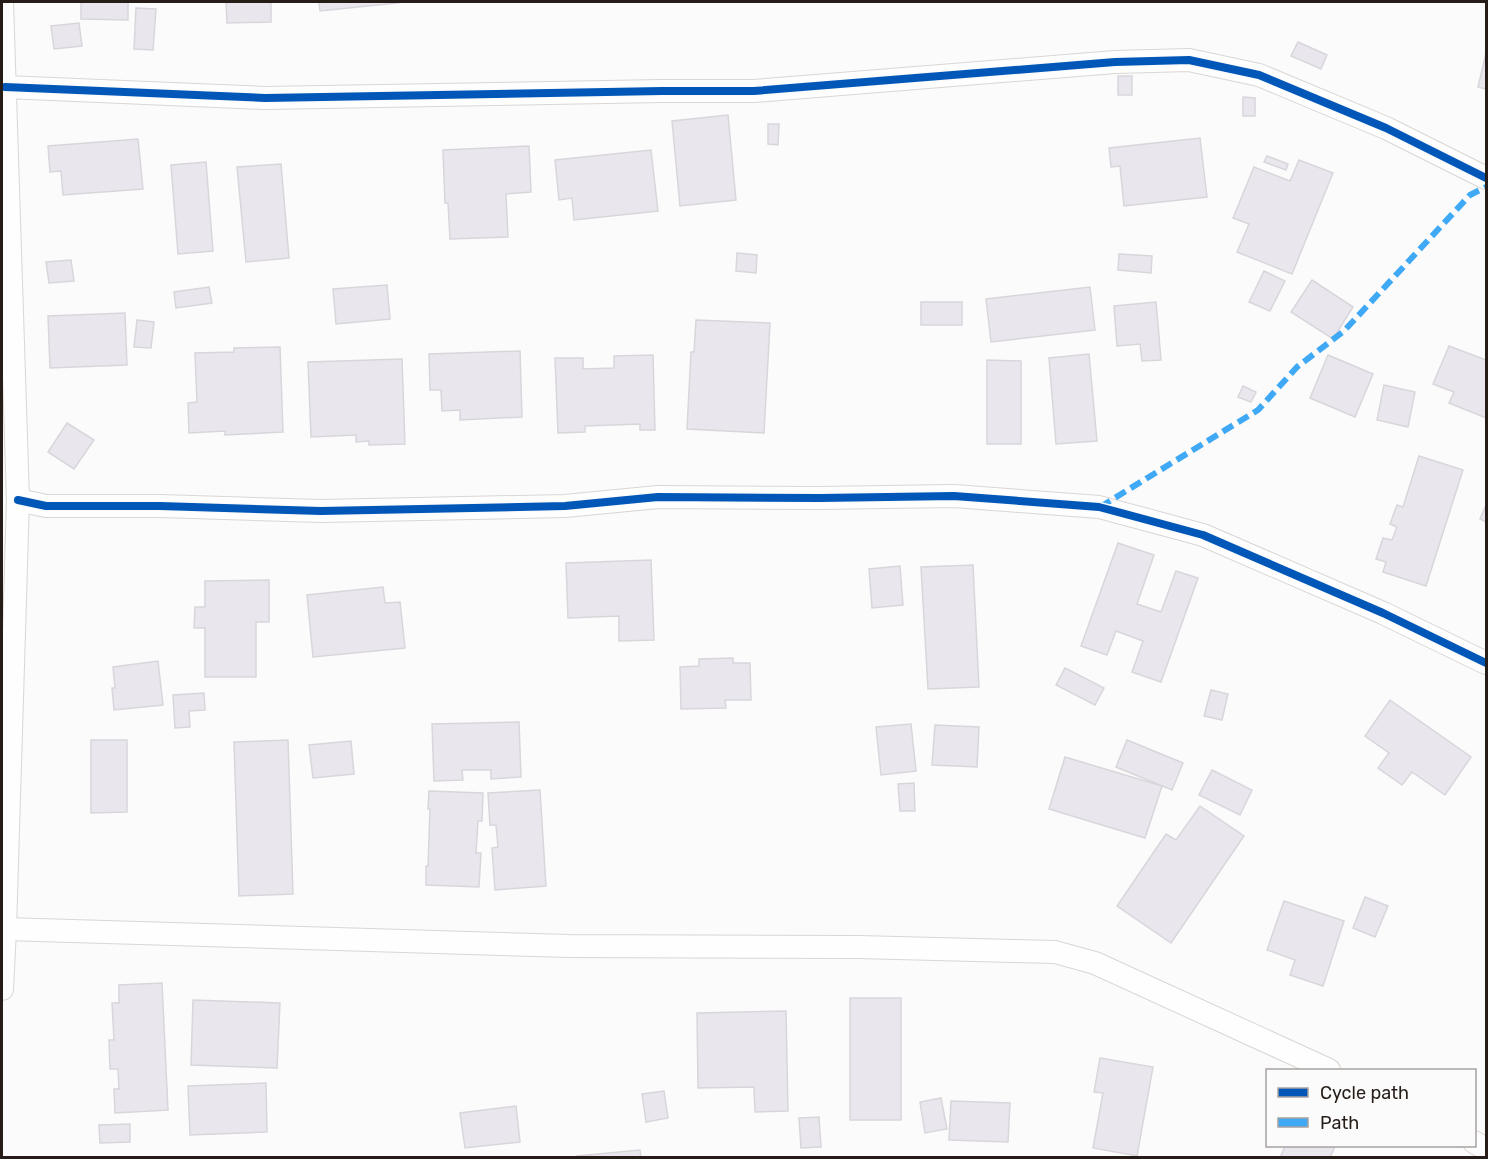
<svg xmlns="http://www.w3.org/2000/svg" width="1488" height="1159" viewBox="0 0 1488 1159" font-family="Rubik,sans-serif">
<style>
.building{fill:#eae6ee;stroke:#d8d6db;stroke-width:1.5}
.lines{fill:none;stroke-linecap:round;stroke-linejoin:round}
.street-casing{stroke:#dad6d3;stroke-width:24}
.street{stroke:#fefefe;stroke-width:22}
.quiet{stroke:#3fa9f5;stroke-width:6;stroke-dasharray:12 6;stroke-linecap:butt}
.cycleway-casing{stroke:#fbfbfb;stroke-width:11}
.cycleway{stroke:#0057b8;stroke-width:8}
</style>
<rect width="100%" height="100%" fill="#fbfbfb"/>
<g class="building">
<polygon points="81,2 128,2 128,20 81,19"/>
<polygon points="226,2 271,2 271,22 227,23"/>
<polygon points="319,2 397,2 398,3 320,11"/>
<polygon points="136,8 156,9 153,50 134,49"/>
<polygon points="79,23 82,46 54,49 51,26"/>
<polygon points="1298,42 1327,55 1321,69 1291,56"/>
<polygon points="1486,53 1486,89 1478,87"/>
<rect x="1118" y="76" width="14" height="19"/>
<polygon points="1243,97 1255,98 1255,116 1243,116"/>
<polygon points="728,115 736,200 680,206 672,121"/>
<polygon points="768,124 779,124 778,145 768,144"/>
<polygon points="1200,138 1207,197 1124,206 1120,166 1111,167 1109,148"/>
<polygon points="138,139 143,189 63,195 61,171 50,172 48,146"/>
<polygon points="529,146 531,192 506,194 508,237 450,239 448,203 445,203 443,150"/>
<polygon points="651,150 658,211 574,220 572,198 559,200 555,160"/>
<polygon points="1267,156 1288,164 1286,170 1264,162"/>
<polygon points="1299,160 1333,173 1292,274 1237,252 1249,224 1233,218 1254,167 1290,181"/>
<polygon points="206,162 213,251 178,254 171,165"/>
<polygon points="281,164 289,258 246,262 237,167"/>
<polygon points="737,253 757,255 756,273 736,271"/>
<polygon points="1119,254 1152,256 1151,273 1118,270"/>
<polygon points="71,260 74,281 49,283 46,262"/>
<polygon points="1264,271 1285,281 1270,311 1249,302"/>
<polygon points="1312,280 1353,307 1333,339 1291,312"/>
<polygon points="387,285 390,319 336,324 333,289"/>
<polygon points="209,287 212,303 176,308 174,292"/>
<polygon points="1090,287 1095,330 991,342 986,299"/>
<rect x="921" y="302" width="41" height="23"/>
<polygon points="1156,302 1161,360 1142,361 1140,344 1117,346 1114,306"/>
<polygon points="125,313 127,365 50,368 48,316"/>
<polygon points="137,320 154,322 151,348 134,347"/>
<polygon points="696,320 770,323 764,433 687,429 691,352 694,352"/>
<polygon points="1449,346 1486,360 1486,418 1449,403 1454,392 1433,384"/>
<polygon points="280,347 283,432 225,435 225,431 189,433 188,403 197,402 195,353 234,352 234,348"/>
<polygon points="520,351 522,417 460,420 460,410 442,411 441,390 430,390 429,354"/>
<polygon points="1089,354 1097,441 1056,444 1049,358"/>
<polygon points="653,355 655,430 640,430 640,424 585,426 585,432 558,433 555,358 583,358 583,369 614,368 614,356"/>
<polygon points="1328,355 1373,374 1355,417 1310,398"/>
<polygon points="402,359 405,444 369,445 369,441 356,442 356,435 311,437 308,362"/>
<polygon points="987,360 1021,361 1021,444 987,444"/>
<polygon points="1384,385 1415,392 1408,427 1377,420"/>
<polygon points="1243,386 1256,392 1251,402 1238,397"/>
<polygon points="67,423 94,440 74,469 48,452"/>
<polygon points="1419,456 1463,470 1426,586 1383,572 1386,562 1376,559 1383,538 1392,540 1397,527 1390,524 1397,505 1403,507"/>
<polygon points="1486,505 1486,522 1480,519"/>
<polygon points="1118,543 1154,555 1137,604 1161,612 1176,571 1198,578 1161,682 1132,672 1143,641 1116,631 1107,655 1081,646"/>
<polygon points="651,560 654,640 619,641 619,616 568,618 566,563"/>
<polygon points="973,565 979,687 928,689 921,567"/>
<polygon points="900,566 903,605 872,608 869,569"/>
<polygon points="269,580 269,622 256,622 256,677 205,677 205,628 194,628 195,607 205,607 205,581"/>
<polygon points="383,587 385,603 400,602 405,648 313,657 307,595"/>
<polygon points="733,658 733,663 750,663 751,700 725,700 726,708 681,709 680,667 699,666 699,659"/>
<polygon points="158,661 163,705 114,710 112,688 115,688 113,667"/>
<polygon points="1065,668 1104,688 1095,705 1056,685"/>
<polygon points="1211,690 1228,694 1222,720 1204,716"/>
<polygon points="204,693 205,710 189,711 190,727 175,728 173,695"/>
<polygon points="1390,700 1471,757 1445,795 1412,772 1402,785 1378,768 1389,753 1365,736"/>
<polygon points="519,722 521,777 491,779 491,770 462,770 463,780 434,781 432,724"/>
<polygon points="911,724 916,771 881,775 876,727"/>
<polygon points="935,725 979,727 977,767 932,765"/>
<polygon points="91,740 127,740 127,812 91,813"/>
<polygon points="288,740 293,894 239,896 234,742"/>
<polygon points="1127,740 1183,763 1172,790 1116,767"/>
<polygon points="351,741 354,774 313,778 309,745"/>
<polygon points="1065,757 1162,786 1145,838 1049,809"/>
<polygon points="1212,770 1252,790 1240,815 1199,795"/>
<polygon points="914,783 915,811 900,811 898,784"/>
<polygon points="540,790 546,886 495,890 492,848 498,847 496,825 490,825 488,793"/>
<polygon points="429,791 483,793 482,821 478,821 476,853 481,853 479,887 426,885 426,866 428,866 430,809 428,809"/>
<polygon points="1200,806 1244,836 1171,943 1117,906 1166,834 1176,840"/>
<polygon points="1365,897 1388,906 1375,937 1353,928"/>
<polygon points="1284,901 1344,921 1323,986 1290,975 1295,960 1267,950"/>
<polygon points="162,983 168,1110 115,1113 114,1089 119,1089 118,1069 110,1069 109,1040 114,1040 112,1003 119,1003 119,985"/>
<rect x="850" y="998" width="51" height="122"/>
<polygon points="193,1000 280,1003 277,1068 191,1065"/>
<polygon points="786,1011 788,1111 755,1112 754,1087 698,1088 697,1013"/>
<polygon points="1100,1058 1153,1067 1137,1156 1093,1148 1103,1093 1094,1092"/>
<polygon points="266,1083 267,1132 190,1135 188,1086"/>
<polygon points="664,1091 668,1118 646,1122 642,1094"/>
<polygon points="941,1098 947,1129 925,1133 920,1102"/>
<polygon points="951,1101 1010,1103 1008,1142 949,1140"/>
<polygon points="516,1106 520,1142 465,1148 460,1113"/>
<polygon points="819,1117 821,1147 801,1148 799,1118"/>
<polygon points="130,1124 130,1142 100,1143 99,1125"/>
<polygon points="1285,1146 1335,1146 1330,1158 1280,1158"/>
<polygon points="640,1150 641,1158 578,1158 577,1156"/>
</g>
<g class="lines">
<g class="street-casing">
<g id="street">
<polyline points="5,87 265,98 662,91 754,91 1115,62 1189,60 1259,75 1386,128 1486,178"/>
<polyline points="18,500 46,506 160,506 321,511 565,506 658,497 820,498 954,496 1099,507 1203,535 1383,613 1486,663"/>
<polyline points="5,929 569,946 858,947 1014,951 1055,952 1095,963 1329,1070"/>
<polyline points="2,989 5,929 18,500 2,2"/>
<polyline points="1474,1142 1486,1149"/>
</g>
</g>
<use href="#street" class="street"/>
<polyline class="quiet" points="1100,507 1258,410 1297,367 1344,331 1470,195 1486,187"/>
<g class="cycleway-casing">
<g id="cycleway">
<polyline points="5,87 265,98 662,91 754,91 1115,62 1189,60 1259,75 1386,128 1486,178"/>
<polyline points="18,500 46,506 160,506 321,511 565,506 658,497 820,498 954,496 1099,507 1203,535 1383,613 1486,663"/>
</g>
</g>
<use href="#cycleway" class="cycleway"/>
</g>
<rect width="1488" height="1159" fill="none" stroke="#261d18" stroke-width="6"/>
<rect x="1266" y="1069" width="210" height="78" fill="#fbfbfb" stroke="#a6a2a0" stroke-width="1.5"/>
<rect x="1278" y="1088" width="30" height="9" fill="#0057b8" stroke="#a6a2a0" stroke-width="1.5"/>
<text x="1320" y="1099" font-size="18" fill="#261d18">Cycle path</text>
<rect x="1278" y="1118" width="30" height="9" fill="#3fa9f5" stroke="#a6a2a0" stroke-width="1.5"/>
<text x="1320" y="1129" font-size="18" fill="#261d18">Path</text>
</svg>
